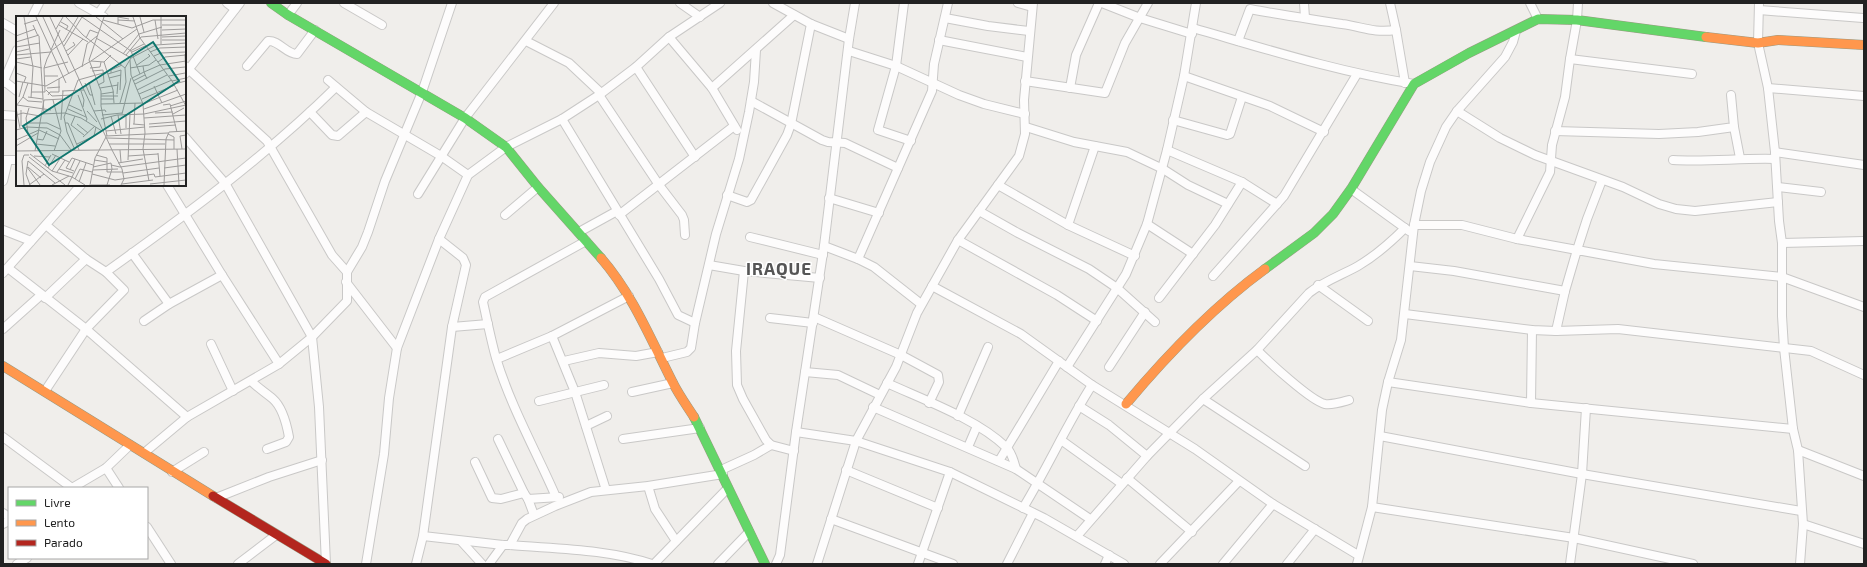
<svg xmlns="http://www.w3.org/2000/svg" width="1867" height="567" viewBox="0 0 1867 567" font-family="'Exo 2',sans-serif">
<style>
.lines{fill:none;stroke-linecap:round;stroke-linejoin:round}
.street-casing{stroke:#c9c8c7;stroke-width:10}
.fast-casing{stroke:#999a82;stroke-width:10}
.slow-casing{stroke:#999a82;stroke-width:10}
.jam-casing{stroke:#999a82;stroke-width:10}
.street{stroke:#fdfcfc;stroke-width:8}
.fast{stroke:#63d668;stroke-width:9}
.slow{stroke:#ff974d;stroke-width:9}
.jam{stroke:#b3261e;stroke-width:9}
.labels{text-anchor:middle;stroke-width:3;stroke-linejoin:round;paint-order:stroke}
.district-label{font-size:17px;font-weight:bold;letter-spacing:1px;fill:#555;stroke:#fff}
.inset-road{fill:none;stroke:#9e9c9b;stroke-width:1}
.view{fill:#0f766e;fill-opacity:0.15;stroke:#0f766e;stroke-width:2}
.inset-edge{fill:none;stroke:#222;stroke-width:2}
</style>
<rect width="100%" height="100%" fill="#f0eeeb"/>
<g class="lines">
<g class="street-casing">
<g id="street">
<polyline points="79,3 104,17"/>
<polyline points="227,3 235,9"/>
<polyline points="344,3 382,25"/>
<polyline points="680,3 700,17"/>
<polyline points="773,3 811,24 849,39"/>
<polyline points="904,3 896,66 878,130 911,141"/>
<polyline points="1018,3 1032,7"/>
<polyline points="1102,3 1140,18 1192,34"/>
<polyline points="1304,3 1305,18"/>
<polyline points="1390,3 1396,30 1405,83"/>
<polyline points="1530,3 1538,19"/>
<polyline points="1759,3 1758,43 1768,88 1775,152 1779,221 1782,243 1782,316 1784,348 1793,429 1798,450 1803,524 1800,564"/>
<polyline points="1759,10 1863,18"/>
<polyline points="98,14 106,3"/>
<polyline points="288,15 297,3"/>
<polyline points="32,17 39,3"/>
<polyline points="945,18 988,26 1029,31"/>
<polyline points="3,23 17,31"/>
<path d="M1193,28C1266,49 1338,72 1414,84"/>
<polyline points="669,37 712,88 737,130"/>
<polyline points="939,40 1027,57"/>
<polyline points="526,41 569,63 601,93"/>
<path d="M1238,41L1250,9C1280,15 1311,19 1342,24C1364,27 1372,33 1396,30"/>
<polyline points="849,51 896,66 959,95 984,104 1025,114"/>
<polyline points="1570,59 1692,74"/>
<polyline points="185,66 267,141 332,255 347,272"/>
<path d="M247,66L268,41C279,40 286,54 297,54L315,30"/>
<polyline points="636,67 695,157"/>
<polyline points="185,74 240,3"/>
<polyline points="1184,76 1270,106 1324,132"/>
<polyline points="328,80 366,112 441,156 468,175"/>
<polyline points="4,81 17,91"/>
<polyline points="1025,81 1105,93 1125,43 1148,3"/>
<polyline points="3,83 17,50"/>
<polyline points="712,88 794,15"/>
<polyline points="1070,88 1076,55 1099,3"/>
<polyline points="1768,88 1864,96"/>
<polyline points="599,95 659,185 682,215 684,220 685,235"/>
<polyline points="751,101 822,140 828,142 845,143 898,168"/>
<polyline points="1457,111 1500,138 1535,155 1623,187 1659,204 1676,209 1695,211 1778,202"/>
<polyline points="310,112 332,135 338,136 366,112"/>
<polyline points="3,115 17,116"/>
<polyline points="562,119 659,279 678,315 695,323"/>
<polyline points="1173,120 1227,135 1230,134 1242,97"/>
<polyline points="1026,127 1074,142 1127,152 1163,169 1188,185 1228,204"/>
<polyline points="1734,127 1740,158"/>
<polyline points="1555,131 1659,134 1698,132 1734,127 1731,95"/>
<polyline points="185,137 225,183 312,337 319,407 326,564"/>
<polyline points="1167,150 1242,182 1277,204"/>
<polyline points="1775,152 1864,165"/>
<polyline points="4,160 17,160"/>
<path d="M1673,160C1707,162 1741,158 1775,159"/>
<polyline points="3,181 8,160"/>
<polyline points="167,185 222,275 279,364"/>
<polyline points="998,185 1068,225 1135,256"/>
<polyline points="1778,187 1821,192"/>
<polyline points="1351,189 1409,231"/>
<polyline points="418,194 465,118 554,3"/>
<polyline points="727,195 747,202 751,200 787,135 791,124 811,24"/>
<polyline points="829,198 879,213"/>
<polyline points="979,211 1018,233 1089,269 1117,288 1155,322"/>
<polyline points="505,215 538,187"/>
<polyline points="619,215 734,126"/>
<polyline points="1147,224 1193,254"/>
<path d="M46,225L86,259L106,272C186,215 266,156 336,87"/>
<polyline points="1068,225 1095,146"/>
<polyline points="1414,225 1462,225 1517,239 1577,250 1587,219 1602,180"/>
<polyline points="3,230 31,241"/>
<polyline points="579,232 617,211"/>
<polyline points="750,237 823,255"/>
<polyline points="1517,239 1550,172 1552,145 1565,97 1570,59 1577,20 1578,3"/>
<polyline points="958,240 1057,295 1097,321"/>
<polyline points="1782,243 1864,241"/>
<polyline points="824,246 858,259 874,267 921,304"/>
<polyline points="132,253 169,304"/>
<polyline points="858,259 932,91 934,64 948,3"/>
<polyline points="709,265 744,271 820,278"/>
<polyline points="1410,266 1454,271 1565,291"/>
<polyline points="8,268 86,329 187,417"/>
<polyline points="744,271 736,351 737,385 743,399 766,440 771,445 794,451"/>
<polyline points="3,273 81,185"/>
<polyline points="1213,276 1284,196 1357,74"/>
<polyline points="346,282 397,348"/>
<polyline points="1318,285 1368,321"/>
<polyline points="932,286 1021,334 1092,385 1195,449 1273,504 1358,555"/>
<polyline points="45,298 86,259"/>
<polyline points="1159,298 1215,225 1242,182"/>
<polyline points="1405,314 1532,330 1556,331 1618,329 1811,351 1864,375"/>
<polyline points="814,317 901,355 938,375 939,382 929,403"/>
<polyline points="770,318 813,323"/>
<polyline points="144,321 169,304 222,275"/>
<polyline points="452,327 488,324"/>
<polyline points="3,329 41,295"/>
<polyline points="1556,331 1565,291 1577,250 1654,264 1782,277 1864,307"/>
<polyline points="552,336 575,392 606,490"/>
<polyline points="211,344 233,391"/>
<path d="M1257,350C1268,361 1311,401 1325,404C1333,405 1342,402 1349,400"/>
<polyline points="662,358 687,352 691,348 695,323 716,234 739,159 749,112 754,82 756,50"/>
<polyline points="497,359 552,336 629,296"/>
<polyline points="564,361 599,353 636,356 658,352"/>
<polyline points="1067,367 1126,274 1147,224 1167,150 1184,76 1196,3"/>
<polyline points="1109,367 1145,312"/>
<polyline points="805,372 838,375 880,395"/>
<path d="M251,381C258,388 266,393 273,399C282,407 287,426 289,437L286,442L267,449"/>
<polyline points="1388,382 1531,403 1793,429"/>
<path d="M887,383C924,400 977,419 1006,447C1012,452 1014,462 1016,469"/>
<polyline points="45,391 86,329 124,290 106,272"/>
<polyline points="632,392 673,383"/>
<polyline points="1203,399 1305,466"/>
<polyline points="539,401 604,385"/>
<polyline points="1531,403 1532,330"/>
<polyline points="1079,406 1109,425 1147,456"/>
<polyline points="873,407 1016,469 1090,519"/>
<polyline points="958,416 988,347"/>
<polyline points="586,426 607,416"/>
<polyline points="796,432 856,441 950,472 1044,518 1124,564"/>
<polyline points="1380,436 1582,474 1801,511"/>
<polyline points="3,437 72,488 106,468 130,445"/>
<polyline points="498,439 524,493 528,499 534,515"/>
<polyline points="623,439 700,428"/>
<polyline points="1061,440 1122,484"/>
<polyline points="968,447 977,426"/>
<polyline points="1798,450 1864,476"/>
<polyline points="144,453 187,417 279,364 312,337 347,301 347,272 362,247 368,232 385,181 422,92 452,3"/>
<polyline points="999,461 1059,361"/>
<polyline points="475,462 492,498 501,499 524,493"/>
<polyline points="106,468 119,488"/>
<polyline points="721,470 754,455 771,445"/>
<polyline points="846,470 938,508"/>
<polyline points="172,472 204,452"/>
<polyline points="1127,478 1192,532"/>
<polyline points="648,486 655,509 676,541"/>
<path d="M556,497C536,451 511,407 496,358C491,340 487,320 483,302L485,297L586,241"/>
<polyline points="216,498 269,477 322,460"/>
<polyline points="528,499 559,497"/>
<polyline points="1372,507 1574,538 1693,564"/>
<path d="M1023,508C1048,467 1067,424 1092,385"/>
<polyline points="3,513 9,517"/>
<polyline points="831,519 953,564"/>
<polyline points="3,524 9,521"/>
<polyline points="1803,524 1864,544"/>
<polyline points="147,527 171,564"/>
<path d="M423,536L503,545H510C557,549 607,549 652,564"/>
<path d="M1077,536L1147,456L1203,399L1257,350L1309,293C1324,281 1342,275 1358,266C1375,256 1391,242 1405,228"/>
<polyline points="461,541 482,564"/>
<polyline points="510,545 522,523 527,519 555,506 591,492 648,486 723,474"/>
<polyline points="17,564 27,558"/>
<polyline points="238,564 276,535"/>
<polyline points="366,564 384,454 389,398 397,348 439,239 468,175 506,147 562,119 599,95 636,67 669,37 720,3"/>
<polyline points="416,564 423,536 452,327 466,265 463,258 439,239"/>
<polyline points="489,564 503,545"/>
<polyline points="654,564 728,488"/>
<polyline points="718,564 749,532"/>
<polyline points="776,564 780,555 796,432 824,246 849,39 855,3"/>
<polyline points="817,564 856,441 896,367 917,313 958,240 1019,156 1025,134 1024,100 1033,3"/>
<polyline points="918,564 950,472"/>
<polyline points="1007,564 1033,513"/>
<polyline points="1105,564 1109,555"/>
<polyline points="1160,564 1239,481"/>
<polyline points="1223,564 1273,504"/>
<polyline points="1287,564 1315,529"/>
<polyline points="1357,564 1372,507 1382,410 1388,382 1401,340 1414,225 1421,191 1430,162 1446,127 1457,111 1505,57 1513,42 1516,31"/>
<polyline points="1570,564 1582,474 1586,408"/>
</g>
</g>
<g class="fast-casing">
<g id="fast">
<polyline points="271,3 288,15 465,118 506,147 538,187 601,258"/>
<polyline points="1265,269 1314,233 1333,214 1351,189 1414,84 1469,53 1538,19 1577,20 1706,37"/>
<polyline points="694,417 765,564"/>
</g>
</g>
<g class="slow-casing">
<g id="slow">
<polyline points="1706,37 1758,43 1778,40 1864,45"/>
<path d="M601,258C633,295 651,340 673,383C679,395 687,406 694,417"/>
<polyline points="3,366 213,496"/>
<path d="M1126,404C1167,355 1213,307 1265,269"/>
</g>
</g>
<g class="jam-casing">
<polyline id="jam" points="213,496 326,564"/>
</g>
<use href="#street" class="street"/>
<use href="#fast" class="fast"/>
<use href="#slow" class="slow"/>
<use href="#jam" class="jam"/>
</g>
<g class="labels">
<g class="district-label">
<text x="779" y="275">IRAQUE</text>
</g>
</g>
<g transform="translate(16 16)">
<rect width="170" height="170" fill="#f0eeeb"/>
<path class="inset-road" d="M8,1L17,51L15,82M20,1L50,67M27,1L53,58M34,1L96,134M50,1L67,19L109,52M66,1L115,35L124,58M80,1L107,23M88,1L73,44L85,75V90L91,120M117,1L124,22L156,65L170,90M124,1L128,16M145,1V28M87,4L116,12L137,4H170M102,4L119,5M139,4L142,23M45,6L52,10L50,14M8,8L21,4M102,8V1L113,3M17,9L22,20M43,9L72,26M146,9H170M40,13L47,1M146,14L170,13M0,20L19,13M23,20L28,98M146,21L170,20M70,22L74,14L82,17M80,22L115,42M146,24H170M0,26L23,19M48,30L66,1M0,31L24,27M35,34L44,14M50,35L59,29L57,26M114,35L128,28M0,36L13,33M116,36L129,30M134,36L144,32L170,31M107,38L123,18L146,11M169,38L170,61M0,39L35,36M52,39L67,23M110,39L125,21L170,17M138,40L145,37L170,36M0,43L15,41M114,44L115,59L127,88L129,117L127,133L133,165M75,45L88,46L95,39M0,46L26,52M88,46L97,74L98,87M142,46L149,41L170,39M121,49L134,40L132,38M66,51L71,28L81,20M28,52L52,46M74,52L84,51L85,46M114,52L133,49L140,44M76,55L87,54L88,66L82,69M0,57L10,61L8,66M95,57V54L106,49M92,58L105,54M29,60H42M153,60L169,57M93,62L105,59M116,62L128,56L127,50M131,63L128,56L144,49L170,45M0,65L30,70L75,45L121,13M117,65L129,59M156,65L170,62M73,66L79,89M69,67L74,79H77M119,68L149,53L169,51M158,68L170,65M138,70L146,87M31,72L44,71M84,72L102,69M30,74L36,80L57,79M104,74L105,54M121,74L151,59M46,75L68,74M65,75L68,84L67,91M15,76H29L28,52L31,43L35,35L48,25L62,1M85,78L98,76M101,78L102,66M123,78L156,64M32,79L34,76H43V63M62,79L71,103L70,105M85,80H102M3,81L7,66M7,81L12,85L26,86M12,81L27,83M85,83H98M126,83L159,69M28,84L46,83M37,84L45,115L38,135M104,87L110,66L109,52L115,42L140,29L170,27M85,88L127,87M127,88L162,74M1,89L35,94M53,89L66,95M147,89L154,88L161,116M0,90L7,81L12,67M154,90L170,85M0,92L4,112M52,93L70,101M128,93L170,78M5,94V110M71,95L81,106M78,95L89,94L90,96M139,97L157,96M24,98L49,97L65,102L86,115M106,98L115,62M110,98V112M157,98L168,92M0,99L7,97L24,100M86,99L106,97M102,99L105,118M59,100L55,109L68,119M95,100L100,118M128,102L170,99M85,103L101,99L128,98L170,89M45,104L47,75M10,107H31L44,113M49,107H52L63,134M61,108L72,117M117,108L129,109M118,108L119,87M133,108L170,105M133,111L160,109M0,114L11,111L31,112L44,119L55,134M90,115L129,111M12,118L10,102L13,92M152,118L158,121V133M90,120L152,117M67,121L79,110M91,122L158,124M21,123L27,124L31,115M0,124L23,114L43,123M20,128L39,130M61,128L78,120L80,111M93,128H149M0,130L22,117M161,133L163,169M166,133L164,120L170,119M59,134L51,116L48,101L62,64L91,56M96,134L106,153L108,163L105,169M104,134L105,146M0,135L170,133M19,135L28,84M142,137L144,160M14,138L36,155L56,161L69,169M36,138L53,146M0,139V162M80,139L91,142V156H107M18,140L34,141M112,140L142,138M13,141L49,169M78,144L91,146M112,144L114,98M12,145L39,167M12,145L10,158L14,169M102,147L127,143M95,149L104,151L170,142M29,150L35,139M11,151L24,169M12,151L25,162M77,151L95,147L96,153L91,169M32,152L40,139M148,152L170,149M43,153L57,157M54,154L59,143M77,154L102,153M36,155L45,141M58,155L50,152L56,142L77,149M41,156L49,144M107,157L143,152M76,158L99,164L138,158L139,161L170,157M59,163L64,153L76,156M63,166L70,147M106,168L137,164M134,168L170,164M8,169L6,145L8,139H13M13,169L28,158M36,169L53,160M52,169L64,145M74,169L79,142L90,121M75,169H94M148,169L150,123L153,116L170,115"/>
<path class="view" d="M137,26L163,65L33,149L7,110Z"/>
<rect width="170" height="170" class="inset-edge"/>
</g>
<rect width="1867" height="567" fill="none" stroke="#222222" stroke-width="8"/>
<rect x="8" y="487" width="140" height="72" fill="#ffffff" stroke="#a7a7a7"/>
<rect x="16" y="500" width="20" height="6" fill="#63d668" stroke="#a7a7a7"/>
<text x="44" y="507" font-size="12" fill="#222222">Livre</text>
<rect x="16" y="520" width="20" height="6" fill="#ff974d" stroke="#a7a7a7"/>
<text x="44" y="527" font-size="12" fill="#222222">Lento</text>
<rect x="16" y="540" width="20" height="6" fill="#b3261e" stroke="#a7a7a7"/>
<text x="44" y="547" font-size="12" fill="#222222">Parado</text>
</svg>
